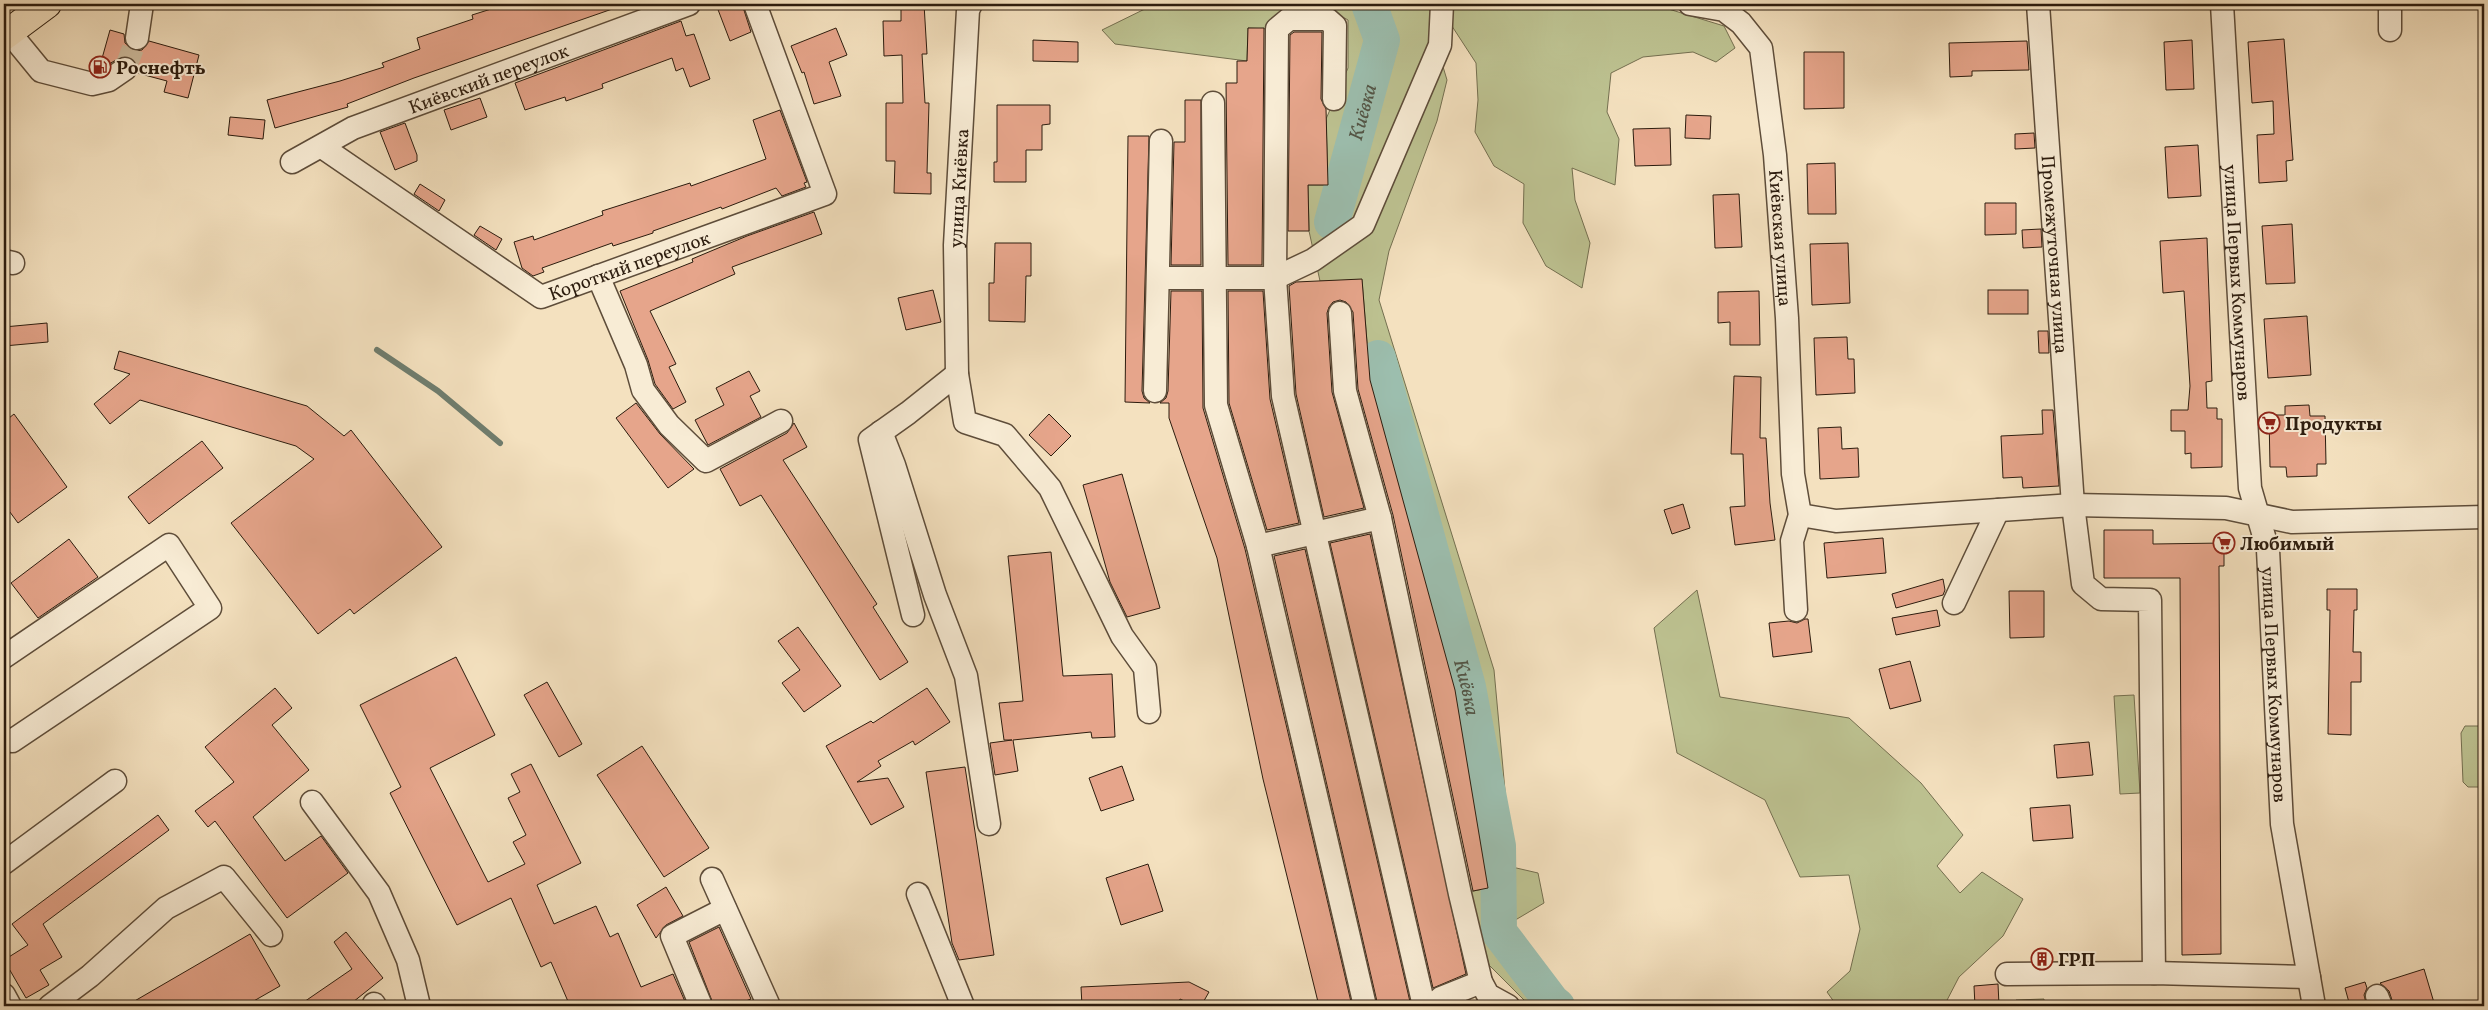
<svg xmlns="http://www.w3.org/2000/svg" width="2488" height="1010" viewBox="0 0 2488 1010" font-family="Vollkorn,serif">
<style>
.green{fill:#bdc291;stroke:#746f50}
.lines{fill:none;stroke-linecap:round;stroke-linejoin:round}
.stream{stroke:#6f7d6e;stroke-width:6}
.river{stroke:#9cbeae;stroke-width:36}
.building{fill:#e6a58b;stroke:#2c1c0e}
.minor-tunnel{stroke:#ccba9c;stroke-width:22;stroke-dasharray:22 11;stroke-linecap:butt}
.minor-casing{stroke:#5e4d3a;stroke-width:25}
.major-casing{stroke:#2c1c0e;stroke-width:30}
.minor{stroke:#f8ecd5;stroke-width:22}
.major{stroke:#f4e1bf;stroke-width:28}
.labels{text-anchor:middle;stroke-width:4;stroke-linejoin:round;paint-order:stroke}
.poi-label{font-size:19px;font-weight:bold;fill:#2c1c0e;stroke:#f8ecd5;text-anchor:start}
.street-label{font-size:19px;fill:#2c1c0e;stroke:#f8ecd5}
.water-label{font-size:20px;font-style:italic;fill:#535546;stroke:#f8ecd5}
</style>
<rect width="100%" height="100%" fill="#f4e1bf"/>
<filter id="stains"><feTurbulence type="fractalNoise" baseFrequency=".004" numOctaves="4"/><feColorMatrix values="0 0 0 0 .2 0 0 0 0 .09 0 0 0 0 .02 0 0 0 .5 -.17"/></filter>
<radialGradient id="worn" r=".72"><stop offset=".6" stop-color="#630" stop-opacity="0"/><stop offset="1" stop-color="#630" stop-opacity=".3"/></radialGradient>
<g class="green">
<polygon points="1155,4 1430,4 1432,30 1447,80 1437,121 1389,251 1379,300 1494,670 1512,867 1538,873 1544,903 1512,922 1547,977 1529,1005 1489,965 1469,892 1488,888 1455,690 1370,380 1362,280 1320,281 1309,231 1308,185 1328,185 1326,119 1348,68 1348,20 1330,10 1268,29 1248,28 1247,61 1115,44 1102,30"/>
<polygon points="1451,4 1633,4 1639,7 1662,7 1724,26 1735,48 1716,62 1693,52 1643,57 1611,73 1607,112 1619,139 1615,185 1572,168 1575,200 1590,243 1582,288 1546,266 1523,223 1524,184 1494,166 1475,132 1478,100 1476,63 1448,20"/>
<polygon points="1697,590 1720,697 1849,718 1921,783 1963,835 1937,866 1960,893 1982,872 2023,899 2003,936 1959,977 1944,1006 1837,1006 1827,992 1850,971 1860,929 1849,875 1800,877 1765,800 1677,753 1654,628"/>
<polygon points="2134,695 2140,793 2120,794 2114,696"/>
<polygon points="2465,726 2484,726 2484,787 2468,787 2463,782 2461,733"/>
<polygon points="2044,999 2044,1006 2017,1006 2016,1000"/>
</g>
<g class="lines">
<polyline class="stream" points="377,350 438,391 500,443"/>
<g class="river">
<path id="s1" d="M1332,222L1382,40L1369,4"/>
<path id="s2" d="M1378,358L1468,687L1498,846L1499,932L1552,1002L1557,1006"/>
</g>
</g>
<g class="building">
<polygon points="507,4 617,4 618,7 414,78 347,104 348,107 275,128 267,100 340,81 384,67 382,63 420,49 417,38 473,19 472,15"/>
<polygon points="726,4 742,4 751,32 730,41 717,7"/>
<polygon points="901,4 924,4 927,54 922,54 925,103 929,103 927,173 931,173 931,194 894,193 895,161 886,161 886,103 903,103 902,55 884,56 883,21 901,21"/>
<polygon points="681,21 686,36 694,34 710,79 690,87 683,68 676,71 672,58 602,84 603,88 566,101 565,97 525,110 515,83"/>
<polygon points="836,28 847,55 829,62 841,96 814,104 804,72 802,73 791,46"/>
<polygon points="1248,28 1264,28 1262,265 1228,265 1226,83 1237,83 1237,61 1247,61"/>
<polygon points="110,30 124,34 125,43 135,51 142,50 149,41 199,55 188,98 164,92 167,81 137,73 136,62 130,57 123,56 109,64 101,62"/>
<polygon points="1294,32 1322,32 1321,99 1326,109 1328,185 1308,185 1309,231 1288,231 1290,35"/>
<polygon points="2284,39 2293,160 2286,161 2287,181 2259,183 2257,135 2274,134 2273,101 2252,103 2248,42"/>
<polygon points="1033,40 1078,42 1078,62 1033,61"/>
<polygon points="2192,40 2194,89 2166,90 2164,42"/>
<polygon points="2027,41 2029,70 1972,71 1972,76 1950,77 1949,43"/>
<polygon points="1804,52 1844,52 1844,108 1804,109"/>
<polygon points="480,98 487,117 451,130 444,110"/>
<polygon points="1185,100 1201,100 1201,265 1171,265 1174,142 1185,142"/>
<polygon points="997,105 1050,105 1050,124 1042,125 1042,150 1026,150 1026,182 994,182 994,162 997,162"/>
<polygon points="780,110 807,182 804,183 806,187 782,196 776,188 722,209 721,207 653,231 653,233 613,246 612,243 542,268 544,272 533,276 522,268 514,242 533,236 534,240 603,215 602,211 690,183 691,186 766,159 753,120"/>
<polygon points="1686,115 1711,116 1710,139 1685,138"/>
<polygon points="230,117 265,120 263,139 228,135"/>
<polygon points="405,123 417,155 417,161 395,170 380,132"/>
<polygon points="1670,128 1671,165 1635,166 1633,129"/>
<polygon points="2034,133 2035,148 2015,149 2015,134"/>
<polygon points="1128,136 1149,136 1142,391 1144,398 1150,403 1125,402"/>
<polygon points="2198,145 2201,196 2168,198 2165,147"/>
<polygon points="1835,163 1836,214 1808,214 1807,164"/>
<polygon points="420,184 445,200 439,211 414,194"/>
<polygon points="1739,194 1742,247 1715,248 1713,195"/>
<polygon points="1985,203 2016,203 2016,234 1985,235"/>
<polygon points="814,212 822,234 732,267 735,274 650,311 676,364 669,367 686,402 673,409 655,384 648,360 620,291 693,262 692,259 747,236"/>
<polygon points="2292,224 2295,283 2266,284 2262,226"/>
<polygon points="480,226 502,239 496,250 474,235"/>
<polygon points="2041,229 2042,247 2023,248 2022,230"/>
<polygon points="2207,238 2212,381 2206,382 2207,408 2217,408 2217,419 2222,419 2222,467 2191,468 2191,453 2185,454 2185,431 2171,431 2171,410 2188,410 2190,386 2184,291 2163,293 2160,241"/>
<polygon points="995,243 1031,243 1031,276 1026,276 1025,322 989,321 989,283 994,283"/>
<polygon points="1848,243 1850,303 1812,305 1810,244"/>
<polygon points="1362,279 1370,380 1455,690 1488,888 1473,891 1393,515 1358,389 1353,312 1346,302 1340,300 1333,302 1329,307 1327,313 1332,392 1364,508 1324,517 1296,394 1289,286 1296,282"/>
<polygon points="933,290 941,322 906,330 898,298"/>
<rect x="1988" y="290" width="40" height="24"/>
<polygon points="1171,291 1202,291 1203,408 1245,549 1352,1006 1319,1006 1263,779 1217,558 1169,418 1169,403 1160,403 1166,398 1168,391"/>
<polygon points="1228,291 1263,291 1270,399 1299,523 1267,530 1229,403"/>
<polygon points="1759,291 1760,345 1730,345 1730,322 1718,323 1718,292"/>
<polygon points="2307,316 2311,375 2268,378 2264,319"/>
<polygon points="47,323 48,342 4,346 4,327"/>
<polygon points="2038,331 2048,331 2049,353 2039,353"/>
<polygon points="1847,337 1848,359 1854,359 1855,393 1816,395 1814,338"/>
<polygon points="119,351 307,406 344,436 351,430 442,547 354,614 350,609 318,634 231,523 314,459 296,446 140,400 110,424 94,404 130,374 114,369"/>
<polygon points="749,371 760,391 750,396 761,417 708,445 695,420 724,405 716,388"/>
<polygon points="1734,376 1761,377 1760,438 1766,438 1770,503 1775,540 1735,545 1730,507 1745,506 1743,454 1731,454"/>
<polygon points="636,403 660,434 694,469 668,488 616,418"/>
<polygon points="2309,405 2310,416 2325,416 2326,464 2317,464 2317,476 2287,477 2286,467 2270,467 2269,415 2285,415 2285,406"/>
<polygon points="2042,410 2053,410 2059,486 2023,488 2022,477 2003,478 2001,436 2043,434"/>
<polygon points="14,414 67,487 18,523 4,504 4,422"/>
<polygon points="1049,414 1071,436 1051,456 1029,435"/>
<polygon points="794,423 807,447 783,460 877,604 873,607 908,662 880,680 761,495 740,506 720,469 787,433"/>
<polygon points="1841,427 1842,449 1858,448 1859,477 1820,479 1818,428"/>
<polygon points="202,441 223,468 149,524 128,497"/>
<polygon points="1122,474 1160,608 1127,617 1110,582 1083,485"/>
<polygon points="1683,504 1690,528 1672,534 1664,510"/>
<polygon points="2104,530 2153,530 2153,544 2224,543 2224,566 2219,566 2221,954 2182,955 2180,578 2104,578"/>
<polygon points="1370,534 1466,974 1433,988 1330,543"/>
<polygon points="1883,538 1886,573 1827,578 1824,543"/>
<polygon points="69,539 98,577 38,618 11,583"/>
<polygon points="1305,549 1411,1006 1378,1006 1274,556"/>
<polygon points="1051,552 1063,676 1112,674 1115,737 1092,738 1091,732 1013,740 1018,771 995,775 990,743 1012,740 1004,740 999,703 1023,701 1008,556"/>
<polygon points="1943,579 1945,590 1943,595 1896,608 1892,594"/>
<polygon points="2327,589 2357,589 2357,610 2354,610 2353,652 2361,652 2361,682 2351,682 2351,735 2328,734 2330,610 2327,610"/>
<polygon points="2009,591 2044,591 2044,637 2010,638"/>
<polygon points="1937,610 1940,626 1896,635 1892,618"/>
<polygon points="1805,619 1808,619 1812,652 1773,657 1769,623 1789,621 1797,623"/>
<polygon points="798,627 841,686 804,712 782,683 800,670 778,641"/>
<polygon points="456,657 495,735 430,768 488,882 525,864 513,842 526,835 508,798 520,792 511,774 531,764 581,863 537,885 554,924 596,906 610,937 618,933 641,987 673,974 687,1006 570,1006 551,962 541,967 511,898 457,925 390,793 401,787 360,705"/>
<polygon points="1910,661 1921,701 1890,709 1879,669"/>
<polygon points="547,682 582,744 559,757 524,695"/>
<polygon points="275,688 292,708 272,725 309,770 253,817 285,861 321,836 348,873 287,918 215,821 208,827 195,811 234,782 205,747"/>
<polygon points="927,688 950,722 915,745 913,741 878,761 881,766 857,782 888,778 904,807 871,825 826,746 871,721 873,723"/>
<polygon points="2089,742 2093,775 2057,778 2054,745"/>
<polygon points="642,746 709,848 664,877 597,775"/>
<polygon points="1122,766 1134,800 1101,811 1089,778"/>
<polygon points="965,767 994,955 959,960 952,943 926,772"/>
<polygon points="2070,805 2073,838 2033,841 2030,808"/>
<polygon points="158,815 169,830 43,924 62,957 40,970 49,985 26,998 4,960 28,945 12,924"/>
<polygon points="1148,864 1163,911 1121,925 1106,878"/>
<polygon points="666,887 683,916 666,925 656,938 637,905"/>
<polygon points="719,927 751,999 733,1006 714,1006 689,942"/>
<polygon points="346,932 383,978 348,1006 298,1006 352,969 334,942"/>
<polygon points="250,934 280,986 245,1006 126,1006"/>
<polygon points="2424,969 2435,1006 2394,1006 2389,991 2380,983"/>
<polygon points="1189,982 1209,992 1201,1006 1195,1006 1180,999 1177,1006 1082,1006 1081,987"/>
<polygon points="2365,982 2367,988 2364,995 2367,1006 2350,1006 2345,988"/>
<polygon points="1998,984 1999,1005 1975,1006 1974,986"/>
<polygon points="1470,1000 1481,1006 1456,1006"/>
</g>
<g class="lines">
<polyline class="minor-tunnel" points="125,69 137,38"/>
<g class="minor-casing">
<g id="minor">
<path id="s3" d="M1690,4L1724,10L1741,23L1761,48L1775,155L1787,318L1793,474L1800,515L1792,541L1796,610"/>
<path id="s4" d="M2038,4L2073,505L2083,584L2101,599L2150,600L2154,973"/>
<path id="s5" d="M2222,4L2250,488L2268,550L2282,824L2314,1006"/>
<polyline points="2390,4 2390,30"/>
<polyline points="9,32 41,71 92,84 109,80 125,69"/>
<polyline points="137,38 142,4"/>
<polyline points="1334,99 1335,26 1327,19 1289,19 1277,29 1275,278 1283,396 1424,1006"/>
<polyline points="1213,103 1216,405 1258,546 1365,1006"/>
<path id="s6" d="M322,147L541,297L825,194L755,4"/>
<path id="s7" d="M292,162L353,128L689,4"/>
<polyline points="4,261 13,263"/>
<polyline points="598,276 636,365 643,390 669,425 706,461 781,421"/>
<polyline points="1158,278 1275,278 1313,260 1363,225 1440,45 1442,4"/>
<polyline points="1340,313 1345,391 1380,518 1460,894 1481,982 1488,995 1508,1006"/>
<path id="s8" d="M957,374L955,245L968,10L971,4"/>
<polyline points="1155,391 1161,141"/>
<polyline points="881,432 894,465 935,595 966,676 989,824"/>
<polyline points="1800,515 1836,521 2073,505 2226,508 2292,522 2484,517"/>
<polyline points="1258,546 1380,518"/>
<polyline points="1954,603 1998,510"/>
<polyline points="913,615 870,440 908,413 957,374 965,422 1005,435 1050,488 1122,636 1145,668 1149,712"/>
<polyline points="4,657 169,545 210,608 12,741 4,738"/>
<polyline points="312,802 379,893 408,960 419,1006"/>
<polyline points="4,863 115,781"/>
<polyline points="712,879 769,1006"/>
<polyline points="918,894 963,1006"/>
<polyline points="2007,974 2154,973 2309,977"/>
<polyline points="4,995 10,1006"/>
<polyline points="2377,996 2381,1006"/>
<polyline points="374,1004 375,1006"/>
<polyline points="50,1006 90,976 166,908 224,877 271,935"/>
<polyline points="701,1006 672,936 725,909"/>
<polyline points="1432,1006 1441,998 1481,982"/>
</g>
</g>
<g class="major-casing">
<polyline id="major" points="4,36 47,4"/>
</g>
<use href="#minor" class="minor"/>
<use href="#major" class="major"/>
</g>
<defs>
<g id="fuel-ring" transform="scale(1.125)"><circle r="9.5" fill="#f8ecd5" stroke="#8f2418" stroke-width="1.5"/><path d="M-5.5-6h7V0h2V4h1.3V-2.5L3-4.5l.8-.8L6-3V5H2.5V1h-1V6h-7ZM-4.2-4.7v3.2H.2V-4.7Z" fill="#8f2418"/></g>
<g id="supermarket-ring" transform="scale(1.125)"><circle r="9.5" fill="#f8ecd5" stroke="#8f2418" stroke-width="1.5"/><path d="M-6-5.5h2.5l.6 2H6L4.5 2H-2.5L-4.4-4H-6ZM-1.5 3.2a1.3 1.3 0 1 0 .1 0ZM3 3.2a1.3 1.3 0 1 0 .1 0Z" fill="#8f2418"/></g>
<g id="building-ring" transform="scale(1.125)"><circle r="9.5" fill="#f8ecd5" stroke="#8f2418" stroke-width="1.5"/><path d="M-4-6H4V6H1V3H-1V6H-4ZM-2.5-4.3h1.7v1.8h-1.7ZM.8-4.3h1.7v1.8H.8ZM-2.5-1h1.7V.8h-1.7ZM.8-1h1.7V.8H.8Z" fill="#8f2418"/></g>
</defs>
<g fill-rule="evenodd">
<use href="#fuel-ring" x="100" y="67"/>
<use href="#supermarket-ring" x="2269" y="423"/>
<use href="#supermarket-ring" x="2224" y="543"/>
<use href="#building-ring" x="2042" y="959"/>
</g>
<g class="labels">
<g class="poi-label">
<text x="116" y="74">Роснефть</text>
<text x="2285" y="430">Продукты</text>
<text x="2240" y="550">Любимый</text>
<text x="2058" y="966">ГРП</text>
</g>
<g class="street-label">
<text dy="7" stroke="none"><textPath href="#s7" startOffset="214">Киёвский переулок</textPath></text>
<text dy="7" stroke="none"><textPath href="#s8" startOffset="186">улица Киёвка</textPath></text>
<text dy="7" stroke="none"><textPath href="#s3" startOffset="279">Киёвская улица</textPath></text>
<text dy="7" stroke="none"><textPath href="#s4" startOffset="251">Промежуточная улица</textPath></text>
<text dy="7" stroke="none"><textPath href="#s6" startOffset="359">Короткий переулок</textPath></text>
<text dy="7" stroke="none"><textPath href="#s5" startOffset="279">улица Первых Коммунаров</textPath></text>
<text dy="7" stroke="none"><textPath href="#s5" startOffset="684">улица Первых Коммунаров</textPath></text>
</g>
<g class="water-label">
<text dy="7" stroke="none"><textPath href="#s1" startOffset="114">Киёвка</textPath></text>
<text dy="7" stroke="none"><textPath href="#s2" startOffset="341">Киёвка</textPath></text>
</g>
</g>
<rect width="2488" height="1010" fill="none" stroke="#f4e1bf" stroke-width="20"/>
<rect x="5" y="5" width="2478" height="1000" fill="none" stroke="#2c1c0e" stroke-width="2.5"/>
<rect x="10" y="10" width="2468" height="990" fill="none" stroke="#2c1c0e"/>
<rect width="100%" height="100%" filter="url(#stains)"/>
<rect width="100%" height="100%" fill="url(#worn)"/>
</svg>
